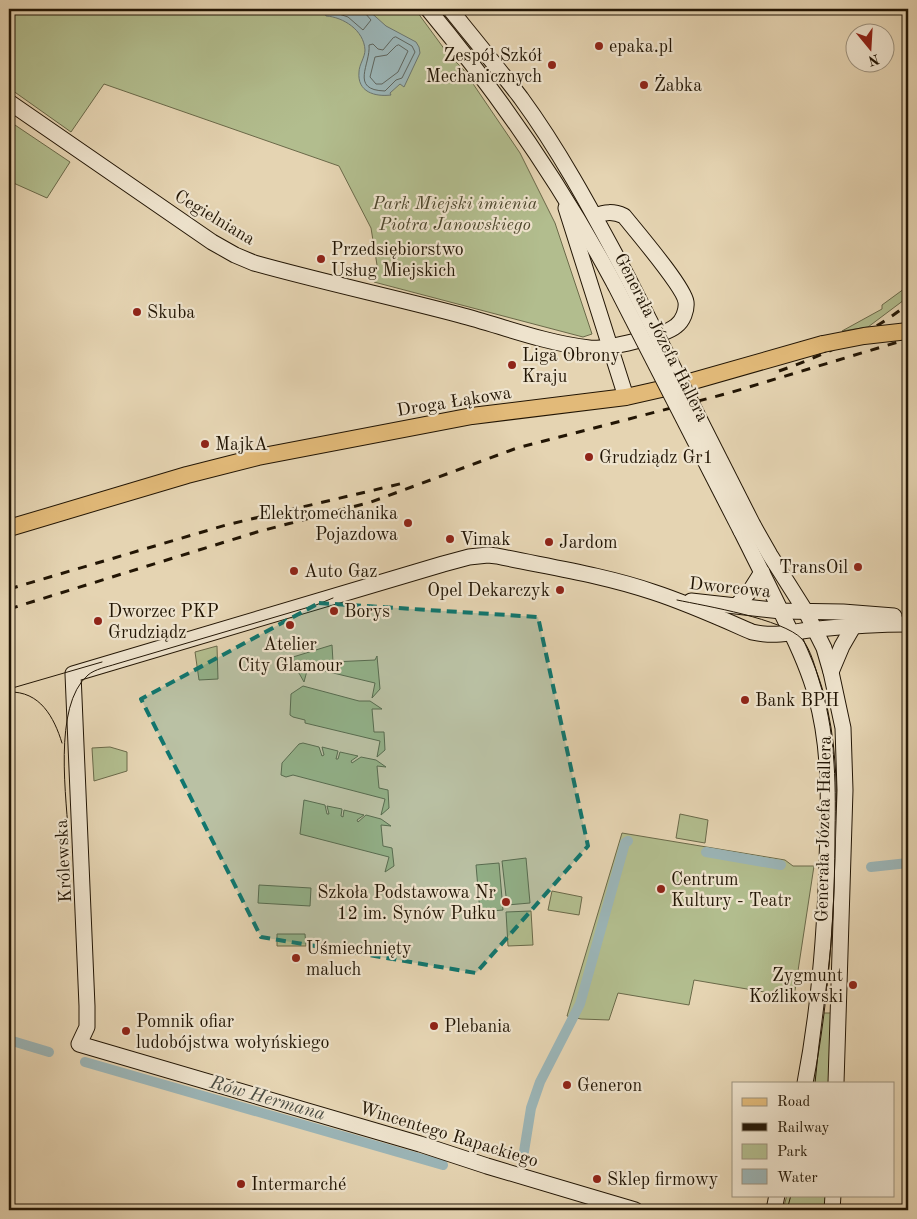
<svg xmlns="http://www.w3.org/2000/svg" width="917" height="1219" viewBox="0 0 917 1219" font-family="'Old Standard TT',serif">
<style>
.green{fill:#b2bd8e;stroke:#6a6949}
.water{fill:#9bb5b7;stroke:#6b756f}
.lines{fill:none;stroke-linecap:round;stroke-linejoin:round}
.shore{stroke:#5e655e;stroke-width:1}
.canal{stroke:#9bb5b7;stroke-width:10}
.secondary-casing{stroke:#221504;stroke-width:17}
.primary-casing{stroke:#221504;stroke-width:18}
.secondary{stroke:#eee3cd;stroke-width:15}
.primary{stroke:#e2ba79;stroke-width:16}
.tram{stroke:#221504;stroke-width:1}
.rail{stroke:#221504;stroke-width:3;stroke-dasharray:9 9;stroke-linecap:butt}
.secondary-bridge-casing{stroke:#221504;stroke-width:17;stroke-linecap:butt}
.primary-bridge-casing{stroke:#221504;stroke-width:18;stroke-linecap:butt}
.secondary-bridge{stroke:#eee3cd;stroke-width:15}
.primary-bridge{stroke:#e2ba79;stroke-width:16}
.marked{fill:#0f766e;fill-opacity:0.2;stroke:#0f766e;stroke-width:4;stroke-dasharray:10 6;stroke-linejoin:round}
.poi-dot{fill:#8f2418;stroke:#eee3cd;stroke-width:2}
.labels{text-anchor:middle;stroke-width:4.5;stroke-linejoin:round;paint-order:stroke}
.poi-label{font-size:18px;fill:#221504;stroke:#eee3cd;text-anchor:start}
.park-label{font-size:18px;font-style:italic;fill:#4d472d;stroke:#eee3cd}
.street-label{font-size:18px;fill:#221504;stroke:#eee3cd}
.water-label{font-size:19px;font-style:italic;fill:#4c4d43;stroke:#eee3cd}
</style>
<rect width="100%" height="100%" fill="#e5d4b2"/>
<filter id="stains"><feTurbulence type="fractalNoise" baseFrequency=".004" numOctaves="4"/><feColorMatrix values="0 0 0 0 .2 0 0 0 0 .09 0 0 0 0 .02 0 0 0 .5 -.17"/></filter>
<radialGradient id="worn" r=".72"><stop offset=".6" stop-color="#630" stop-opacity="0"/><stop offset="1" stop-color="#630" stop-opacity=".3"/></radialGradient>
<g class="green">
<polygon points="9,9 415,9 448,54 463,69 520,153 555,223 592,334 583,337 374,282 377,265 371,228 339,166 104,84 71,132 9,88"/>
<polygon points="9,121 70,162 47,198 9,181"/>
<polygon points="908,286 908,297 868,327 842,331 882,309 882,305"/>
<polygon points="332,645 333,662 375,660 377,656 380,689 372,698 375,683 308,667 304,682 295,666 293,657"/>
<polygon points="217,646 218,679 199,680 195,652"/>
<polygon points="303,686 359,701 370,701 382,709 372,709 374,732 384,732 385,750 377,757 380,741 305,723 305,720 293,717 290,715 291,694"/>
<polygon points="303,743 319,747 322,756 324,755 322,747 338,751 336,759 338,759 340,752 358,756 351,761 352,763 361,757 376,760 386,767 377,766 379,788 388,790 389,808 381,815 385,799 293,775 286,777 281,775 282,763 299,744"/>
<polygon points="110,747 127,752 127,771 94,781 92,748"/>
<polygon points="304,800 325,805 327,814 329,814 327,806 342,809 341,816 343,817 344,810 364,815 357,820 358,822 366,815 381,819 391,826 381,825 383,846 392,848 394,866 385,872 389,857 300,834"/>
<polygon points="680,814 708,820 705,843 676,838"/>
<polygon points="622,833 785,860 793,866 814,866 794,997 694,980 689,1005 618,993 609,1020 581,1019 567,1016"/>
<polygon points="526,858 530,903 507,905 502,861"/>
<polygon points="499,863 503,910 480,912 476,865"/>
<polygon points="259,885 311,888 310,906 258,903"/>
<polygon points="552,891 582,897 579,915 548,910"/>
<polygon points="531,911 533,945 508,946 506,912"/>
<polygon points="277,934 305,934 306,946 277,946"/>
<polygon points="821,1013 832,1013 831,1083 811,1083"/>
<polygon points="787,1195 828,1195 826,1210 783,1210"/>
</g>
<path class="water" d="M323,9H367L386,26L416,42L419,47L420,53L404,87L400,84L390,93L391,95C375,97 357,92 359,72C359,65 365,57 365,50C364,30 343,17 326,16Z"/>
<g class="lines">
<g class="shore">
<polyline points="328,9 330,11 348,17 363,30 371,20 365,13 365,9"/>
<path d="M396,37L412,46L415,52L402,78L396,80L385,91C349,90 371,64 369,45L373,44L378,49L383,50L393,38Z"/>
<polygon points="399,45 408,51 398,72 382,84 376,84 370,77 375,57 387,55 396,46"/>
</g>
<g class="canal">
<polyline points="706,852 781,865"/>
<polyline points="871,867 908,863"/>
<polyline points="9,1040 49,1052"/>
<polyline points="85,1062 443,1165"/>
<polyline points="522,1164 531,1108 540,1082 580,1004 625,843 628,841"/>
</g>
<g class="secondary-casing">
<g id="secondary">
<path d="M428,9C501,97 561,184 615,285"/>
<path d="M450,9C474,39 498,68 521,98C562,154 595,217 628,278"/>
<path d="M9,102L212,242L235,255L254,263C322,282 392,297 460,315C502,326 545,343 589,348C605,350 664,336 676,326C683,321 687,310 686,302C684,287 636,231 624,216C613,211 605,212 595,216"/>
<polyline points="566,208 626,397"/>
<polyline points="753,525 770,555 806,612 824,648 831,672 843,728 845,790 836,1083"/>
<path d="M741,531C756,561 772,592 786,622C798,646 809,670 816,696C831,750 829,806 827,861C825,935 819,1010 805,1083"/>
<polyline points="691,601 781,611 843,612 894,616"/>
<polyline points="737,605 750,591 762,572"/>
<polyline points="831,672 842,646 853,627"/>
<path d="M635,1210L487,1166L420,1144L79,1044L87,1027V1006L73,674L443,564L469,557L488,555L497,556C549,567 603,575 653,592C687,603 720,618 752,632C779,638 793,631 818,629C848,626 878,624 908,624"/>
<polyline points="774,1210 777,1195"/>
<polyline points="832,1210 833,1195"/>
</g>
</g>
<g class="primary-casing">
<polyline id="primary" points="9,528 187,475 258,457 472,416 626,397 679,385 823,344"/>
</g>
<use href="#secondary" class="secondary"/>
<use href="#primary" class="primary"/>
<g class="tram">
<path d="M677,600C706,606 783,619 802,639C811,650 815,667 819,680C835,729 836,780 835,830C835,868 834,906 831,944C827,990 819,1036 815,1083"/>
<polyline points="9,689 102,662"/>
<path d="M9,692C40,691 54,717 62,743"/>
<path d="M69,843C67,800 52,706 88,675C95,669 107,667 116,664L316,605L333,598"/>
<polyline points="787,1210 791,1195"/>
</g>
<g class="rail">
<path d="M779,371C825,355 870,334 908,304"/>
<polyline points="9,589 226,525 408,482"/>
<polyline points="9,609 257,532 371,502 517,448 729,393 908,339"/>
</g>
<g class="secondary-bridge-casing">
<g id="secondary-bridge">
<polyline points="628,278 753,525"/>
<polyline points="615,285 741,531"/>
</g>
</g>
<g class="primary-bridge-casing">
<polyline id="primary-bridge" points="823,344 864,336 908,331"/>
</g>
<use href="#secondary-bridge" class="secondary-bridge"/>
<use href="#primary-bridge" class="primary-bridge"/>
</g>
<path class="marked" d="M319,603L538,617L588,846L476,973L261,937L141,699Z"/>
<g class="poi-dot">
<circle cx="599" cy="46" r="5"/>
<circle cx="552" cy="65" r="5"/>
<circle cx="644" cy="85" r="5"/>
<circle cx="321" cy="259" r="5"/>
<circle cx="137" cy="312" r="5"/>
<circle cx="512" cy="365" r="5"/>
<circle cx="205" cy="444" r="5"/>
<circle cx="589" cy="457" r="5"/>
<circle cx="408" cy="523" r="5"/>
<circle cx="450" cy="539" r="5"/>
<circle cx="549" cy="542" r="5"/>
<circle cx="858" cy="567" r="5"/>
<circle cx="294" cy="571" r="5"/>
<circle cx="560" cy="590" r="5"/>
<circle cx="334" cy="611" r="5"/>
<circle cx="98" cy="621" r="5"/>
<circle cx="290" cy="625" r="5"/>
<circle cx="745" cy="700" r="5"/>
<circle cx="661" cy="889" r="5"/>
<circle cx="506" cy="902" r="5"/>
<circle cx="296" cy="958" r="5"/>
<circle cx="853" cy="985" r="5"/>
<circle cx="434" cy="1026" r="5"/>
<circle cx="126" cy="1031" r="5"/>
<circle cx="567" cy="1085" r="5"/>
<circle cx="597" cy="1179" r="5"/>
<circle cx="241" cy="1184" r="5"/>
</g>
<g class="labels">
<g class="poi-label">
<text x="609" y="52">epaka.pl</text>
<text x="542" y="61" text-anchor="end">Zespół Szkół<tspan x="542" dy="21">Mechanicznych</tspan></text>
<text x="654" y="91">Żabka</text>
<text x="331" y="255">Przedsiębiorstwo<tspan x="331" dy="21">Usług Miejskich</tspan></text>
<text x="147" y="318">Skuba</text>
<text x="522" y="361">Liga Obrony<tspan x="522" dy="21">Kraju</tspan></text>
<text x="215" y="450">MajkA</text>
<text x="599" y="463">Grudziądz Gr1</text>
<text x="398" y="519" text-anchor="end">Elektromechanika<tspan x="398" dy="21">Pojazdowa</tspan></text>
<text x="460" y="545">Vimak</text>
<text x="559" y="548">Jardom</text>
<text x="848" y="573" text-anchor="end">TransOil</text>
<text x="304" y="577">Auto Gaz</text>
<text x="550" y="596" text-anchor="end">Opel Dekarczyk</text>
<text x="108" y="617">Dworzec PKP<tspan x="108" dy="21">Grudziądz</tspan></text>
<text x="344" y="617">Borys</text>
<text x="290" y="650" text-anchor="middle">Atelier<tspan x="290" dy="21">City Glamour</tspan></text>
<text x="755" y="706">Bank BPH</text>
<text x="671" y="885">Centrum<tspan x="671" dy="21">Kultury - Teatr</tspan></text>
<text x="496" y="898" text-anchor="end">Szkoła Podstawowa Nr<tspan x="496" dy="21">12 im. Synów Pułku</tspan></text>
<text x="306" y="954">Uśmiechnięty<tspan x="306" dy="21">maluch</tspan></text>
<text x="843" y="981" text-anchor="end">Zygmunt<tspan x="843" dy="21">Koźlikowski</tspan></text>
<text x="136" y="1027">Pomnik ofiar<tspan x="136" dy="21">ludobójstwa wołyńskiego</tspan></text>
<text x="444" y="1032">Plebania</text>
<text x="577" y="1091">Generon</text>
<text x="607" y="1185">Sklep firmowy</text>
<text x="251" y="1190">Intermarché</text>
</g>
<g class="park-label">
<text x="455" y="209">Park Miejski imienia<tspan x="455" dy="21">Piotra Janowskiego</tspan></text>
</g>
<g class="street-label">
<text transform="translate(215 217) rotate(31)" y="6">Cegielniana</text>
<text transform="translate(662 337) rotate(63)" y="6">Generała Józefa Hallera</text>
<text transform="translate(454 401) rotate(-9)" y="6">Droga Łąkowa</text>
<text transform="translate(730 587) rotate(6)" y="6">Dworcowa</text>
<text transform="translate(823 829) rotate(-89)" y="6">Generała Józefa Hallera</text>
<text transform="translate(63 861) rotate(-93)" y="6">Królewska</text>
<text transform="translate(449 1134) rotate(17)" y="6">Wincentego Rapackiego</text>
</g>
<g class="water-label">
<text transform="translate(268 1097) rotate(16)" y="7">Rów Hermana</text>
</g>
</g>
<rect width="917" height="1219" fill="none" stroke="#e5d4b2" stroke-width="30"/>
<rect x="10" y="10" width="897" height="1199" fill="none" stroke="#221504" stroke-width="2.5"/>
<rect x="15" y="15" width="887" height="1189" fill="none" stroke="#221504"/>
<rect x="732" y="1082" width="162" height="115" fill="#eee3cd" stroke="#9c917d"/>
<rect x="742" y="1098" width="25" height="8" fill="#e2ba79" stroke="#9c917d"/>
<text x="777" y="1106" font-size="15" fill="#221504">Road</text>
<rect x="742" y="1123" width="25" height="8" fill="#221504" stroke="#9c917d"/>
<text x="777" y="1132" font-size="15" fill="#221504">Railway</text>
<rect x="742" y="1144" width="25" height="15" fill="#b2bd8e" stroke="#9c917d"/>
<text x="777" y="1156" font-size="15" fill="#221504">Park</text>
<rect x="742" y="1169" width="25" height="15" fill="#9bb5b7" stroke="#9c917d"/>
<text x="777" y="1182" font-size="15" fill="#221504">Water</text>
<g transform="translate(870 48) rotate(162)"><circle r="24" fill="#eee3cd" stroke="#9c917d"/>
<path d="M0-4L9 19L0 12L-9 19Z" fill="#8f2418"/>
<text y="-8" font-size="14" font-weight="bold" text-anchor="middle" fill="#221504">N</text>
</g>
<rect width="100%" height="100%" filter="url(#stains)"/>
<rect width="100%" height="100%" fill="url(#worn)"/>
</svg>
